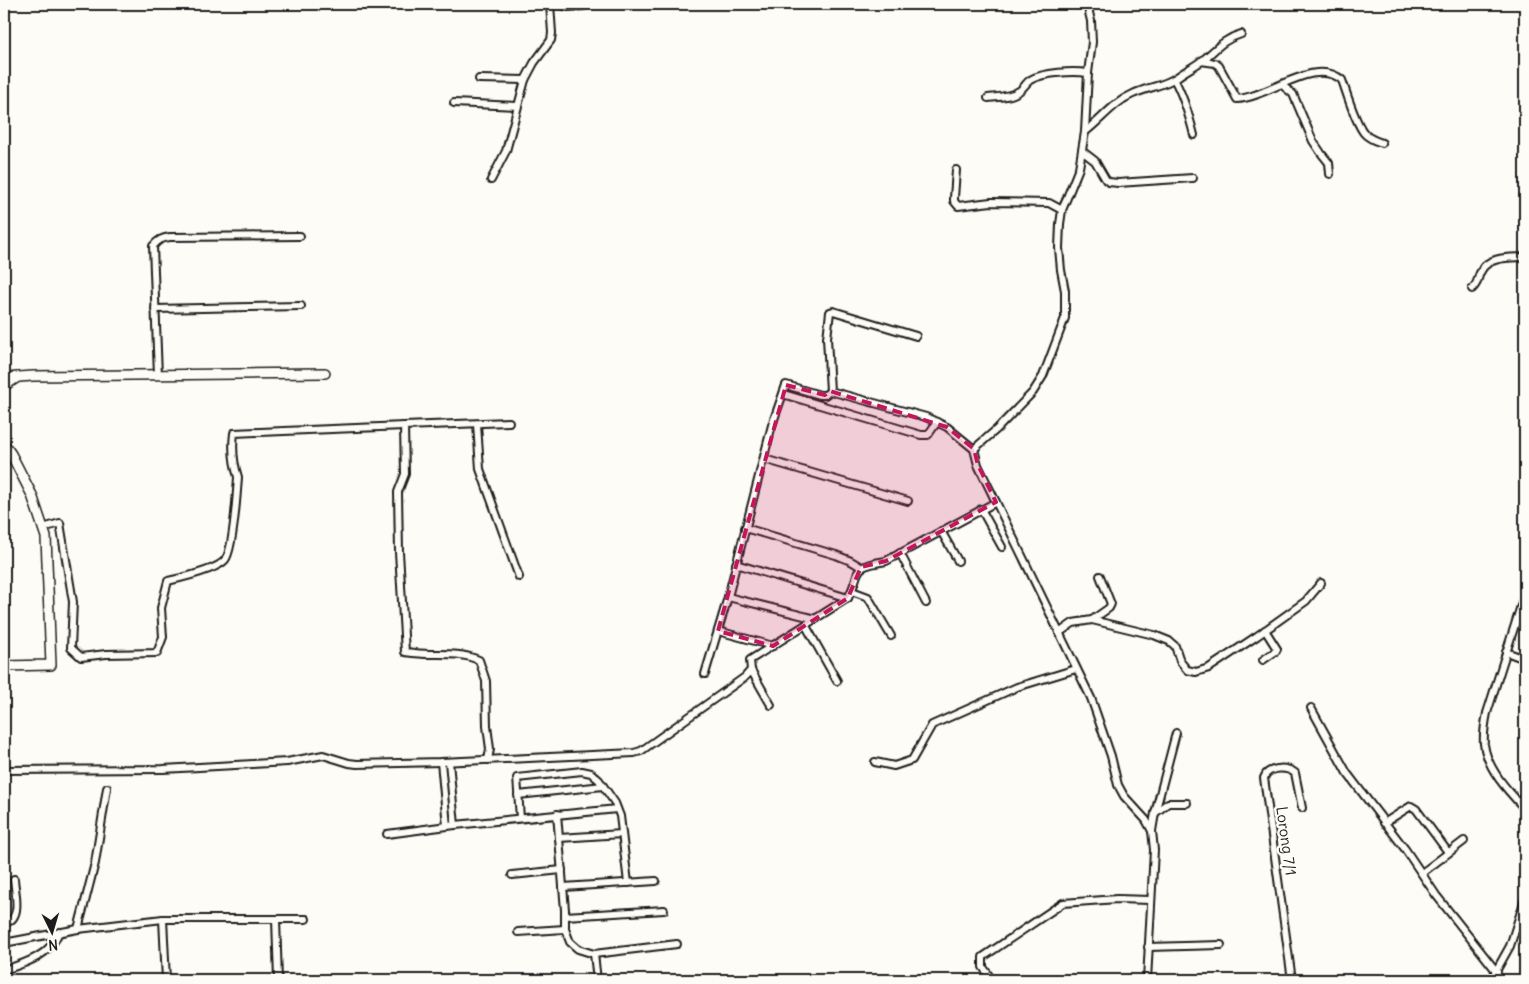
<svg xmlns="http://www.w3.org/2000/svg" width="1529" height="984" viewBox="0 0 1529 984" font-family="Delius,sans-serif">
<style>
.lines{fill:none;stroke-linecap:round;stroke-linejoin:round}
.minor-casing{stroke:#1c1c1c;stroke-width:10}
.tertiary-casing{stroke:#1c1c1c;stroke-width:12}
.minor{stroke:#fdfcf7;stroke-width:6}
.tertiary{stroke:#fdfcf7;stroke-width:9}
.marked{fill:#c2185b;fill-opacity:0.2;stroke:#c2185b;stroke-width:4;stroke-dasharray:10 6;stroke-linejoin:round}
.labels{text-anchor:middle;stroke-width:5;stroke-linejoin:round;paint-order:stroke}
.street-label{font-size:15px;fill:#1c1c1c;stroke:#fdfcf7}
</style>
<rect width="100%" height="100%" fill="#fdfcf7"/>
<filter id="ink" filterUnits="userSpaceOnUse"><feTurbulence type="fractalNoise" baseFrequency=".02" numOctaves="2"/><feDisplacementMap in="SourceGraphic" scale="10" xChannelSelector="R" yChannelSelector="G"/><feConvolveMatrix kernelMatrix="1 2 1 2 8 2 1 2 1" color-interpolation-filters="sRGB"/></filter>
<g filter="url(#ink)">
<g class="lines">
<g class="minor-casing">
<g id="minor">
<polyline points="559,4 568,7 584,6"/>
<path d="M1201,61L1215,63L1219,66L1237,99C1267,98 1316,56 1342,80C1347,94 1355,122 1364,133C1369,139 1376,141 1382,143"/>
<polyline points="479,79 525,80"/>
<path d="M1174,79C1184,97 1189,115 1194,135"/>
<polyline points="1282,85 1293,94 1313,141 1321,153 1329,163 1330,174"/>
<path d="M988,98C998,97 1011,97 1019,91C1023,89 1026,83 1030,80C1044,72 1073,71 1088,73"/>
<polyline points="454,103 517,106"/>
<path d="M1085,132C1102,119 1114,102 1133,94C1148,87 1164,86 1177,77C1185,71 1195,66 1203,60C1216,49 1224,39 1241,34"/>
<polyline points="1082,151 1095,161 1106,180 1109,182 1118,183 1193,178"/>
<polyline points="956,170 954,198 954,201 958,206 991,202 1049,203 1062,210"/>
<polyline points="491,180 506,151 525,80 534,63 551,40 552,33 550,4"/>
<path d="M1472,289C1480,281 1476,280 1481,271C1488,256 1511,258 1525,257"/>
<polyline points="155,309 301,306"/>
<path d="M158,375L153,246C158,240 162,238 170,237L300,236"/>
<polyline points="830,391 827,338 830,312 833,311 916,336"/>
<polyline points="783,394 921,435 928,435 937,422"/>
<polyline points="477,424 480,469 519,577"/>
<polyline points="974,449 997,429 1033,392 1043,376 1065,318 1065,291 1061,270 1059,248 1060,224 1062,210 1079,168 1085,132 1088,73 1092,42 1091,21 1087,4"/>
<polyline points="764,459 908,501"/>
<polyline points="981,509 1002,547"/>
<path d="M43,528L60,523L73,602L71,648L81,657L106,654L157,653L163,637L161,608L168,581C181,578 217,570 225,560C233,551 237,492 238,477C233,462 232,449 234,433L404,426"/>
<polyline points="745,528 836,555 851,561 861,567"/>
<polyline points="941,531 958,561"/>
<polyline points="900,553 926,603"/>
<polyline points="736,564 848,598"/>
<polyline points="852,591 868,597 891,636"/>
<path d="M1525,593L1487,713C1485,723 1483,733 1484,744C1487,769 1508,791 1525,809"/>
<polyline points="816,619 728,597 772,425 786,385 820,395 825,395 830,391 926,417 947,427 974,449 978,465 1091,698 1111,756 1118,785 1124,796 1146,820 1152,831 1154,850 1147,980"/>
<polyline points="1092,620 1154,635 1169,641 1175,646 1180,661 1187,670 1196,672 1209,668 1257,636 1306,601 1321,583"/>
<polyline points="806,626 837,681"/>
<polyline points="718,631 773,646"/>
<polyline points="1059,633 1073,623 1092,620 1109,608 1111,604 1100,576"/>
<polyline points="1506,652 1525,659"/>
<polyline points="1263,660 1276,651 1277,649 1265,630"/>
<polyline points="751,670 771,705"/>
<polyline points="705,674 728,597"/>
<polyline points="1311,708 1347,773 1405,849 1436,895 1497,972"/>
<path d="M488,760L490,749L487,726L486,681L479,660C462,653 447,654 430,654C421,654 413,653 405,652L399,552L398,492L405,474L404,426L509,422"/>
<polyline points="441,762 447,826"/>
<polyline points="449,762 455,825"/>
<polyline points="875,762 894,766 912,760 932,725 1017,687 1076,669"/>
<path d="M4,770L163,769L287,762L323,755L349,763L357,764L441,762L634,753L641,751L745,677L751,670L750,660L848,598C863,571 848,567 886,561L996,502"/>
<polyline points="518,795 603,786"/>
<polyline points="1155,813 1168,803 1187,803"/>
<polyline points="557,814 565,910 565,929 570,942 578,949 594,954 677,944"/>
<polyline points="520,818 517,778 582,771 591,773 599,780 615,803 620,816 628,883"/>
<polyline points="1384,823 1411,806 1416,809 1448,852"/>
<polyline points="1152,831 1155,813 1176,733"/>
<polyline points="387,834 455,825 617,809"/>
<polyline points="559,838 622,834"/>
<polyline points="1422,873 1464,841"/>
<polyline points="512,875 562,870"/>
<polyline points="563,887 656,881"/>
<polyline points="565,916 664,910"/>
<polyline points="163,919 166,980"/>
<polyline points="276,919 278,980"/>
<path d="M4,923C23,920 15,893 14,879"/>
<polyline points="78,929 95,863 107,788"/>
<polyline points="518,932 565,929"/>
<polyline points="4,943 78,929 163,919 306,919"/>
<polyline points="1148,947 1221,945"/>
<polyline points="594,954 597,980"/>
<path d="M4,970C26,963 50,956 59,932"/>
<polyline points="992,980 983,967 983,957 1063,903 1117,899 1150,900"/>
<path d="M1292,980L1264,778L1266,774C1273,767 1287,767 1295,773L1302,808"/>
<polyline points="1491,980 1510,946 1525,899"/>
</g>
</g>
<g class="tertiary-casing">
<g id="tertiary">
<polyline points="4,378 33,376 325,373"/>
<polyline points="4,386 18,377"/>
<polyline points="4,444 11,454 32,495 46,537 51,665 4,666"/>
</g>
</g>
<use href="#minor" class="minor"/>
<use href="#tertiary" class="tertiary"/>
</g>
</g>
<path class="marked" d="M786,385L825,395L830,391L947,427L974,449L978,465L996,502L886,561L861,567L848,598L773,646L718,631Z"/>
<g class="labels">
<g class="street-label">
<text transform="translate(1286 841) rotate(82)" y="5">Lorong 7/1</text>
</g>
</g>
<rect width="1529" height="984" fill="none" stroke="#fdfcf7" stroke-width="20"/>
<rect x="10" y="10" width="1509" height="964" fill="none" stroke="#1c1c1c" stroke-width="2" filter="url(#ink)"/>
<g transform="translate(52 932) rotate(175)" stroke="#fdfcf7" stroke-width="4" paint-order="stroke">
<path d="M0-4L9 19L0 12L-9 19Z" fill="#1c1c1c"/>
<text y="-8" font-size="14" font-weight="bold" text-anchor="middle" fill="#1c1c1c">N</text>
</g>
</svg>
